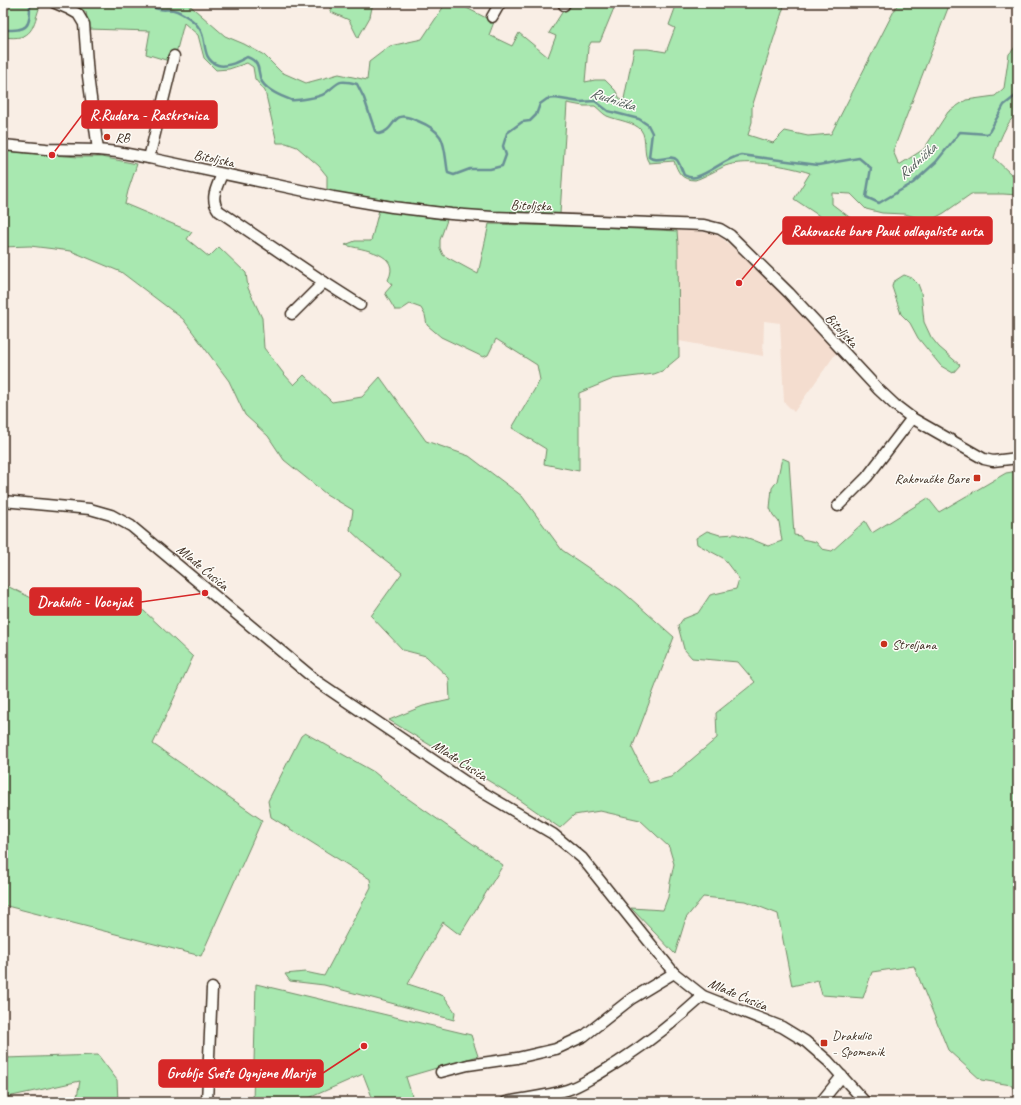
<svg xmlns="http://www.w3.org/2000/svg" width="1021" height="1105" viewBox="0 0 1021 1105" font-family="Caveat,sans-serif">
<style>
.built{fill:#f4ddcf}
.green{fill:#a8e8b0;stroke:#728967}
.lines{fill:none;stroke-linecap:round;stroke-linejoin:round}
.stream{stroke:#699095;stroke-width:2.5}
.minor-casing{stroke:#3b2a1e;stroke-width:13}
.minor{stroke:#fdfcf7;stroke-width:10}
.poi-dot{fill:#c8321e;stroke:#fdfcf7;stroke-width:1.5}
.labels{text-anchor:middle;stroke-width:3;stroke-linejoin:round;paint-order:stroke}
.poi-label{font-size:14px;fill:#3b2a1e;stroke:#fdfcf7;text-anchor:start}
.street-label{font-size:14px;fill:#3b2a1e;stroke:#fdfcf7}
.water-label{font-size:15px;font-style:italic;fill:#525d5a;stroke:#fdfcf7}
.leader{fill:none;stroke:#d62828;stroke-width:1.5}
.callout-dot{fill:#d62828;stroke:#fdfcf7;stroke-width:1.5}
.callout{fill:#d62828;stroke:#d62828;stroke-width:1.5}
.callout-label{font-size:15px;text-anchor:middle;font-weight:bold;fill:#fff}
</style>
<rect width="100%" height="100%" fill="#f9eee5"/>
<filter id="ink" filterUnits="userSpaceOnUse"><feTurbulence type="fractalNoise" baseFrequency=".025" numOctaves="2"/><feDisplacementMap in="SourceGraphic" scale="8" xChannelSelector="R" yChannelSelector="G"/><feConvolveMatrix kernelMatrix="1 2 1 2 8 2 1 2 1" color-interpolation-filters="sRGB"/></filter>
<g filter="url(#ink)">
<polygon class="built" points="677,231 696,231 711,233 722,238 780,290 839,349 794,412 784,402 780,323 764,321 763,356 679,341 678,244"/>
<g class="green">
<path d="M3,3H41C32,28 34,41 3,37Z"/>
<path d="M71,3H187L225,36L244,44L264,55L281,72L306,83L339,74L367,80L369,62L390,46L422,39L446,3H457L494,22L489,35L512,46L519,33L548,57L556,36L549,33L568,3H599L614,8L600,42H591L588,48L585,82L595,80H605L615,90L623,104L634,49H648L666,52L675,28L669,25L677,3H785L752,107V122L748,135L773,143L785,131L808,136L831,134L898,3H950L893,151L899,165L924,149L948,112L966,100L995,96L1004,88L1009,54L1018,44V113C1006,121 998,144 994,158L1011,174L1018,176V195L1003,194H971L944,213L929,221L905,214L882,213L866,209L851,194L832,193V204L857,223L847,235L840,236L827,221L794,199L810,173C789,166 746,158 725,166C719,169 700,179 695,180C681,180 678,172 674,161L649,163C642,153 648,140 641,130C635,122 616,120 607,116C603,114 599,109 595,106H583L567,103L560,214L477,211L439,207L327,192V176L319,166L297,147L286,143H277L265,91L255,79L253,67L247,63L229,69L216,70L204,58L198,35L184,23L175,57L169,61L146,54L150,31L89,29L86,12Z"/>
<polygon points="331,3 373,3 370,17 358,38 349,20 331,12"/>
<polygon points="3,151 78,157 101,157 137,164 128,191 125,204 192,232 187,239 209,257 219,247 246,273 248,288 262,318 264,348 284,374 294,385 304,375 332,402 362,397 380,377 426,441 469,456 522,496 562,550 621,590 674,637 632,748 649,783 671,777 717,738 716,713 755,682 738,662 692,658 684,649 678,626 683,619 698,613 710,595 736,589 739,579 723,558 697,544 696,538 707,531 720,535 735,534 751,539 768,546 782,541 779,522 773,515 770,508 772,488 777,481 782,458 789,461 794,535 800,536 802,539 816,542 822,549 832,551 865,521 872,533 928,498 939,512 1006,473 1018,471 1018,1096 1011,1085 981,1080 948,1050 914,966 872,972 863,998 822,995 818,980 792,986 778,914 745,901 703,897 686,918 675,954 631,908 663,910 668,897 670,883 674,864 669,847 640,820 600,811 574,815 560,828 520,800 389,720 423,706 450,700 449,678 426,656 403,650 371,616 402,573 366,545 350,530 353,510 326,494 284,460 268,436 245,415 229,381 183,319 121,272 71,251 30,246 3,247"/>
<path d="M379,210L447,220L440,240V248L443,255L478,274L489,224L597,227L677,231L678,244L679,357L662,371L654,374L613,379L579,393V471L544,464L546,449L512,428L540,380L537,365L496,339L488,355L483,357L441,337L427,325L425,315L421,308L410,304L401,310H395L385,293L392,285L388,280C402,253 363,250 345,245L355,241H371Z"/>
<polygon points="904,275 912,278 918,284 921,292 924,322 931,337 939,347 960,365 953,373 941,366 918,338 910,323 901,314 892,287 893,282"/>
<polygon points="3,584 60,612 79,598 104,607 127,601 144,611 193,657 153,744 262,820 201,956 3,905"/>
<polygon points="305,733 374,772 400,793 503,865 460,935 443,922 408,984 444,996 455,1012 454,1020 324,985 290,981 285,974 305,972 324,976 371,887 370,879 271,817 268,801 301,736"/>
<polygon points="256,984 471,1035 478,1056 406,1077 414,1102 374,1102 363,1074 300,1102 253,1102"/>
<polygon points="98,1055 117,1080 118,1102 76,1102 80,1081 3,1098 3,1063 5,1058"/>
</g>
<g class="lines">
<g class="stream">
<polyline points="78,3 84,6 96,3"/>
<path d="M149,3C158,14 167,7 177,11C184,14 195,21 199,28C208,39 200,59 218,65C227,68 239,61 247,57C263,63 256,72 262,82C268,91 281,96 291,100C296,101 320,97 324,94C339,84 336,78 357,84L364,98L375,131L379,134C392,131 392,120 400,117C406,115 412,119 418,121C448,133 443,145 448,173L454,175L470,169H490L502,166L506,155L503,146L507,133L522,122L530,121L536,115L540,104L547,99L555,98L580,102L595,101L608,111L639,119L648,125L652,133L649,157C657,164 671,153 677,160C680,164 682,171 684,175C688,177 692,178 696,177C712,172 724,159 741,155L818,165L859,158L871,168L866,197L879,203L913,183L936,162L960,132L988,134L1004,105L1018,94"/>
<path d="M3,30C28,30 30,29 30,3"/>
</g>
<g class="minor-casing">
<g id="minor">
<polyline points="55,3 69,9 78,14 84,24 88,76 98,150"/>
<polyline points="564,5 565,3"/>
<polyline points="492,17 500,3"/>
<polyline points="3,145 46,149 98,150 117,152 149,158 333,197 392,207 451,214 493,217 704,225 720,229 730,235 789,293 879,390 895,405 912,418 984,459 993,461 1018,458"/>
<polyline points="149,158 174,56"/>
<path d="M222,174C217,187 209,199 219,211L324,282L292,314"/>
<polyline points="324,282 360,305"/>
<polyline points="3,501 90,509 111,515 131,526 318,682 470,785 553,834 582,858 674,973 703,996 782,1027 805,1041 828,1061 865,1102"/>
<polyline points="838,506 867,477 912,418"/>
<polyline points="441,1072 468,1065 517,1058 556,1049 584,1036 631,999 674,973"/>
<polyline points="207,1102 212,988"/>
<path d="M506,1102C526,1098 547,1096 567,1090C577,1087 588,1080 597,1075C635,1053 670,1026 703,996"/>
<polyline points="821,1102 842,1076"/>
</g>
</g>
<use href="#minor" class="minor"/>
</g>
</g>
<g class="poi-dot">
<circle cx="107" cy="137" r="4"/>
<rect x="973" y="474" width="8" height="8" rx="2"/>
<circle cx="884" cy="644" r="4"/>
<rect x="820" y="1039" width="8" height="8" rx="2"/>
</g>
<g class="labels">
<g class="poi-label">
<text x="115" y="142">RB</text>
<text x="969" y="483" text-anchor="end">Rakovačke Bare</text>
<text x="892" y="649">Streljana</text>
<text x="832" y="1040">Drakulic<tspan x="832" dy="16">- Spomenik</tspan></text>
</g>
<g class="street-label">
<text transform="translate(214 158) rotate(12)" y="5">Bitoljska</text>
<text transform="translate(531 205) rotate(2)" y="5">Bitoljska</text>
<text transform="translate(842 330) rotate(47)" y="5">Bitoljska</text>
<text transform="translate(203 567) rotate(40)" y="5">Mlađe Ćusića</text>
<text transform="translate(460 760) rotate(33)" y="5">Mlađe Ćusića</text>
<text transform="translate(738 994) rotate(23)" y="5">Mlađe Ćusića</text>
</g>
<g class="water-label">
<text transform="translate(613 99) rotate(18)" y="5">Rudnička</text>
<text transform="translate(917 161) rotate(-42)" y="5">Rudnička</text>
</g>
</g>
<path class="leader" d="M52 155L82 115M739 283L783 231M205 593L141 602M364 1046L323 1073"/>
<g class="callout-dot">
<circle cx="52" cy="155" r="4"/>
<circle cx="739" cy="283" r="4"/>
<circle cx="205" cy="593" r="4"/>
<circle cx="364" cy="1046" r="4"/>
</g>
<g class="callout">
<rect x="82" y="101" width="135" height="27" rx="4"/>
<rect x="783" y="217" width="209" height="27" rx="4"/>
<rect x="30" y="588" width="111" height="27" rx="4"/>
<rect x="159" y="1060" width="164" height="27" rx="4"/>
</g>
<g class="callout-label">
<text x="149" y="120">R.Rudara - Raskrsnica</text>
<text x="887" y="236">Rakovacke bare Pauk odlagaliste auta</text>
<text x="85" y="607">Drakulic - Vocnjak</text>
<text x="241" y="1078">Groblje Svete Ognjene Marije</text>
</g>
<rect width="1021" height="1105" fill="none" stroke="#fdfcf7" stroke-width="16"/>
<rect x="8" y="8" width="1005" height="1089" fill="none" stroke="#3b2a1e" stroke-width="1.5" filter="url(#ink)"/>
</svg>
